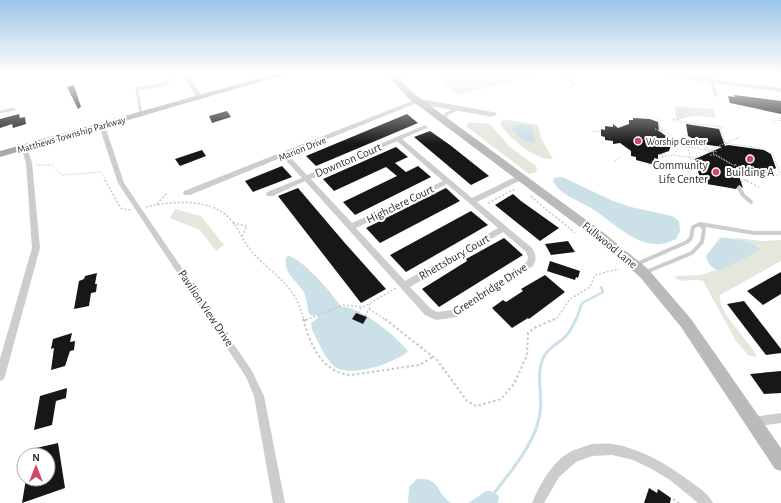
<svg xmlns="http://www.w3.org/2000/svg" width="781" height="503" viewBox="0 0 781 503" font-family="'Alegreya Sans',sans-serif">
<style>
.green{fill:#e4e8dc}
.water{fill:#cbe0e7}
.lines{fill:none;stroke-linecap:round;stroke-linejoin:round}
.stream-far1{stroke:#cbe0e7;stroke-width:2.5}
.stream{stroke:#cbe0e7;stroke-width:3}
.building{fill:#171717}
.path-far2{stroke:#c7c7c7;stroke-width:1;stroke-dasharray:1.5 1.5;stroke-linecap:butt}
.path-far1{stroke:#c7c7c7;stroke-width:1.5;stroke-dasharray:2 2;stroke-linecap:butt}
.path{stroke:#c7c7c7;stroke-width:2;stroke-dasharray:2.5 2.5;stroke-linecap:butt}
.lane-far1{stroke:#cdcdcd;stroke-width:3}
.lane{stroke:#cdcdcd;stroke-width:4}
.street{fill:#cdcdcd;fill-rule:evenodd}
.secondary{fill:#bababa;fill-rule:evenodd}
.primary{fill:#a8a8a8;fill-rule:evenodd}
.path-bridge{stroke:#c7c7c7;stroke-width:1;stroke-dasharray:1.5 1.5;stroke-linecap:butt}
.poi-dot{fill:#d24764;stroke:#fff;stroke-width:1.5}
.labels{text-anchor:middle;stroke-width:4;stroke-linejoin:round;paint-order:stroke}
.far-street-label{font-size:10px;fill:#303030;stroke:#fff}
.far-poi-label{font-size:10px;fill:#303030;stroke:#fff;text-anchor:start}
.street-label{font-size:12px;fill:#303030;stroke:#fff}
.poi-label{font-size:12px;fill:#303030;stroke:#fff;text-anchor:end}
</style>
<rect width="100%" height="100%" fill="#fff"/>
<g class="green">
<polygon points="436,74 526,74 530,77 457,95"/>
<path d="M674,106L713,109L716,118C707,117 690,113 680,120L676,118Z"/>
<path d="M508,120L538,125L541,138L553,159C536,161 509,138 500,124L502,121Z"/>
<polygon points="469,122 490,124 510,147 536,166 537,169 535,173 529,174 466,126"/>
<polygon points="175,209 201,216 224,245 216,251 200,230 170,218"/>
<path d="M737,238L762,241L781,240V261L720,295C717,312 750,341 757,357L749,356L736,341L703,281C694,278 683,284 675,278L676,276L701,275L715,270L719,271L759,247L736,240Z"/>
</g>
<g class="water">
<path d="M519,125L531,126L536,143C527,142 513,136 512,126Z"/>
<path d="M562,177L613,201L631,207L672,216L679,221L680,231L676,239C643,257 616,223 591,208C579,201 559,194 553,181L554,178Z"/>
<path d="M720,238C729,237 756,242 760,250L719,271C713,269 707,263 706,256Z"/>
<path d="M288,256C301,257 334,295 341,307C359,305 397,337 408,351C396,363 351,378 335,367C325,359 318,341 312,330L311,323L318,318L317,315L312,316L309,314C307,307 307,298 304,292C297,281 283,273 286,258Z"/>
<path d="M417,479C441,477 436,494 451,503H408L409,487Z"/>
<polygon points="486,491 491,491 499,496 498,503 468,503"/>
</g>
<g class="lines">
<polyline class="stream-far1" points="576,320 582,303 603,292 601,287"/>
<path class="stream" d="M495,492C512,470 536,442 540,413C543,396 536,378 542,361C546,349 556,345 565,337C570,332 573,326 576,319"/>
</g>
<g class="building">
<polygon points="74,85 81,107 78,109 67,87"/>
<polygon points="734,95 781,101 781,114 730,103 728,96 735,97"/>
<polygon points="227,111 231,117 212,123 209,116"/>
<polygon points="19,114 20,118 25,117 26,124 13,128 12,124 0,128 0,119"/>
<polygon points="407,114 418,123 316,166 306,156"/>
<polygon points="633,118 650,119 658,122 659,131 666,136 672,143 669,151 658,155 658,159 654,158 655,165 636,160 636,157 631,156 631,151 620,143 613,144 613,141 605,140 605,137 601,136 601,129 605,130 605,126 613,127 613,124 618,128 629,124 629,120 633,120"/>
<polygon points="686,124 719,129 725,146 728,145 764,150 771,154 776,168 767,173 736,167 743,188 739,185 736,189 701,183 695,159 722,147 702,144 688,136"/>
<polygon points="430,131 450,145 489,176 471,185 414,137"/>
<polygon points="396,147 408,157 395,163 406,172 418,166 431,177 355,215 343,202 397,176 386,167 334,191 323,179"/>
<polygon points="202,150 206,156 180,166 175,159"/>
<polygon points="282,166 292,177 253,192 245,181"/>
<polygon points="298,188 344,242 386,289 361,303 278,196"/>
<polygon points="446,188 460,201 380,243 366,228"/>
<polygon points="513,194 521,201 559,228 540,241 495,205"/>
<polygon points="471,211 488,225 406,272 390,255"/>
<polygon points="504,238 523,255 439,307 422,289 467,261 466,259"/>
<polygon points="568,241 575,252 551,255 545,244"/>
<polygon points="550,261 580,271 578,278 576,277 575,280 547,271"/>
<polygon points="781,272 781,294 763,305 747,291"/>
<polygon points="97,273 95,284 97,284 96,292 91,293 89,306 74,309 79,281 84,279 85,276"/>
<polygon points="545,275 565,292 529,319 528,318 512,328 492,308 503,300 506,302 523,291 521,289"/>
<polygon points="744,301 781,349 781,353 766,355 727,304"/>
<polygon points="356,313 367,317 363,324 352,319"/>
<polygon points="72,333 70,342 75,341 74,350 70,351 65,366 51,370 54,348 51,349 53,339"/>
<polygon points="781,371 781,393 764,394 750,374"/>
<polygon points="67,388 66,398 56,401 52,425 34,430 40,396"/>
<polygon points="58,443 65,488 22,503 26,479 48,479 48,455 31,455 32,449"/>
<polygon points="649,488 657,493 658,489 671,498 670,503 644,503"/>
</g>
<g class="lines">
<g class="path-far2">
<polyline points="547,74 554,79"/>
<polyline points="530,77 541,74"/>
<polyline points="738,105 738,109"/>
<polyline points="645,117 645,119"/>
<path d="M658,118L660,128C670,133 677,138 678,149L673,155L659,158L661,168"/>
<polyline points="781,118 778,118 781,121"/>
<polyline points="673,119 673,121 723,127"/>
<polyline points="674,119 680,120"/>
<polyline points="677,119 689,115 687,111 684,110 684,115 681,109 679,109 681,117"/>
<polyline points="774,122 779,120"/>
<polyline points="720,127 725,143 760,148"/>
<polyline points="659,129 663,131 660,131"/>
<polyline points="593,131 601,132"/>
<polyline points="662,142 718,152"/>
<polyline points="688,147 691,162 686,169 694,180"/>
<polygon points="705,147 714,152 705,151"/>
<polyline points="711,149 740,137"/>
<polyline points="772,152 781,175"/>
<polyline points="713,153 735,166"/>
<polyline points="673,155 694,158 703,155"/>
<polyline points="710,155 715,155 731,164"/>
<polyline points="662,156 666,155 664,154"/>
<polyline points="693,158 698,181"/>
<polyline points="615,161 621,157"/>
<polyline points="649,164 649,166"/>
<polyline points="735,164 737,168 780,176"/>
<polyline points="36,165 52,165 62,175 101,172 106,181"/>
<polyline points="730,169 749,173"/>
<polyline points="744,181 748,179 749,172"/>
</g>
<g class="path-far1">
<polyline points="105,180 120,207 122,209 132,210"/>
<polyline points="698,180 699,184"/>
<polyline points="747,181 759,187"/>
<polyline points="741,182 746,180"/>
<path d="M531,196C545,210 561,220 575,233"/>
<polyline points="488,203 515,189"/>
<polyline points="157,204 168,192"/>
<path d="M146,207C173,201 212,197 232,221C241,232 245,246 256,256C279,280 295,285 304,320"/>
<polyline points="233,223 247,226 242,236"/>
<polyline points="369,309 386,320"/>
<polyline points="358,313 360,309 396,288"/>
<polyline points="365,316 370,307 369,304"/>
<polyline points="306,320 343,305 364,307"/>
<polyline points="553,320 558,317 570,299 590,287 595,275 619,269"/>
</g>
<g class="path">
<path d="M303,319C310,344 322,373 351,375L419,365L433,357"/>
<polyline points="385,319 437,360 467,401 476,406 501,399 514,384 527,355 528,333 536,327 555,319"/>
<polyline points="304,321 308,319"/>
<polyline points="673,499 679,503"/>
</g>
<g class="lane-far1">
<polyline points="566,74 574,85"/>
<polyline points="711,80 716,95"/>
<polyline points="396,81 410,74"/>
<polyline points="418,100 495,114 490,115 423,103"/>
<polyline points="0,112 14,109"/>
<polyline points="141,115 137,89 166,84 175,74"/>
<polyline points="446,120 446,114 455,110"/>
</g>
<g class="lane">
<polyline points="739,188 743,195 751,202"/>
<polyline points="637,264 687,242 691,238 693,227 700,224 754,233 781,233"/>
<polyline points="646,272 692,253 702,242 704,229 700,224"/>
</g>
<g class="street">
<polygon points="186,74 192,74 193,82 203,98 202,99 197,98 187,82"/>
<polygon points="661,74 675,74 781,88 781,92 664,76"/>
<path d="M417,99L419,100V102L288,155L307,175L425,125L428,127L427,128L402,139L472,198L519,175H523L524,177L523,179L477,202L532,248C536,255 537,259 533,266L457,317L436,320L425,315L305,181L273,196H267L266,194L267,192L302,178L283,157L190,195H184L183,193L184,191ZM397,141L443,181L352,223L311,179ZM447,184L498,228L405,281L356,228ZM503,232L526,252L528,257L527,262L452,310L437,312L431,309L410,287Z"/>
<polygon points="102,124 105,126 124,183 252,371 264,396 285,503 273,503 254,396 246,377 118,183 99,126"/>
<polygon points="24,145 27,147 32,163 40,248 5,376 4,379 0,381 0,359 32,248 26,163 21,147"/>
<polygon points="781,413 781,423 754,427 750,426 749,422 750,418 754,417"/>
<path d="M592,444C599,444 607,443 613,444C642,449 668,465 691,482C698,487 709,494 713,503H698L670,480L650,468L633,460L612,455L592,456L576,462L559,477L544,503H532C540,484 551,464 568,453C575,449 584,447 592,444Z"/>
</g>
<polygon class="secondary" points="387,74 395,74 413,93 604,233 648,269 691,319 781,448 781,471 775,469 681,327 640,277 596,239 407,97"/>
<polygon class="primary" points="274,74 287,74 0,157 0,151"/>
<g class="path-bridge">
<polyline points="655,129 660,131"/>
<polyline points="658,155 664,154"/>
</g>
</g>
<linearGradient id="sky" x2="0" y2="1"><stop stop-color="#9cc6e8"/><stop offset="0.51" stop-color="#fff"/><stop offset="1" stop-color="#fff" stop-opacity="0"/></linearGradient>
<rect width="781" height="144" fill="url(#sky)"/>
<g class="poi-dot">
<circle cx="638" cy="141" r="4"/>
<circle cx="750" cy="159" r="4"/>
<circle cx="716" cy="172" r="4"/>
</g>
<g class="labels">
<g class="far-street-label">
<text transform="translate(71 134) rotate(-16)" y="4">Matthews Township Parkway</text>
<text transform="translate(302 148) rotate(-22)" y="4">Marion Drive</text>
</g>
<g class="far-poi-label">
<text x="646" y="145">Worship Center</text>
</g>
<g class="street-label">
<text transform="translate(348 160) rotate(-23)" y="4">Downton Court</text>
<text transform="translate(400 204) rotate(-26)" y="4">Highclere Court</text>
<text transform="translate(610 245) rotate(39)" y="4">Fullwood Lane</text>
<text transform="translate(454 257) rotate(-30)" y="4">Rhettsbury Court</text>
<text transform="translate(490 289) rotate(-33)" y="4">Greenbridge Drive</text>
<text transform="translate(206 308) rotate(56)" y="4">Pavilion View Drive</text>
</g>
<g class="poi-label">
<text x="708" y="169">Community<tspan x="708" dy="14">Life Center</tspan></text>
<text x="750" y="176" text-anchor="middle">Building A</text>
</g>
</g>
<g transform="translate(36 467)"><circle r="19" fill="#ffffff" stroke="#acacac"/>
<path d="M0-3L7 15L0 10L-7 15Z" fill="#d24764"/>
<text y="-6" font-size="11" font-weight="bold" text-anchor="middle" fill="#303030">N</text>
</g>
</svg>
